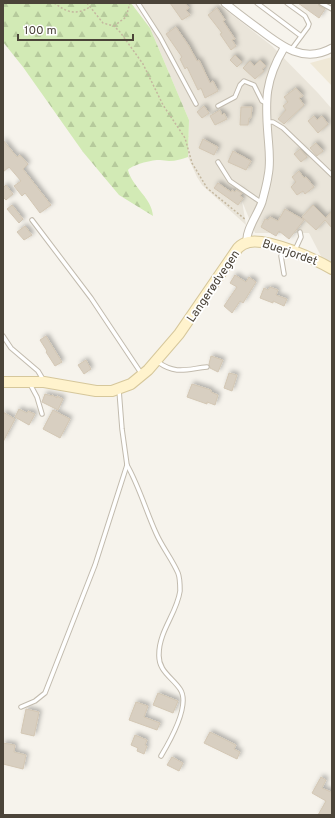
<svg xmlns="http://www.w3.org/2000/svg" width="335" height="818" viewBox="0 0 335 818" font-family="Overpass,sans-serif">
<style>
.residential{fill:#eae5da}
.education{fill:#efe8d6}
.forest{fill:url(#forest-firs)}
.building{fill:#d8cfc1;stroke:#d3c7b4;filter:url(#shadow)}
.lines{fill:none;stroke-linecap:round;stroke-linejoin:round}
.service-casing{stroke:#c2bbae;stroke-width:5.5}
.minor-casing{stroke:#c2bbae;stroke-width:9}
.secondary-casing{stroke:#d6c79b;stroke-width:12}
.path{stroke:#c4b79f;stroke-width:1.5;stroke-dasharray:2 2;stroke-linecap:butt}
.service{stroke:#fff;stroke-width:3.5}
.minor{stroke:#fff;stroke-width:7}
.secondary{stroke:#fff3cd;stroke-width:10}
.labels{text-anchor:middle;stroke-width:3.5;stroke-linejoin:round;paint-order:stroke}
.street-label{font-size:12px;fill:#4b4439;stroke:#fff}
</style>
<defs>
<pattern id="forest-firs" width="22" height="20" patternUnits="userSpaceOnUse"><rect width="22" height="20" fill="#d2eab5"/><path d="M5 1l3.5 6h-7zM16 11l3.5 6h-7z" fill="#b6ca9c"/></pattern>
<filter id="shadow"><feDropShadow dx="2.5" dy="-2.5" stdDeviation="2" flood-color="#0004"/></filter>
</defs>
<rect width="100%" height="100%" fill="#f6f3ec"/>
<polygon class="residential" points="141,3 217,3 272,46 318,93 332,109 332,265 322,258 309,233 255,233 242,201 246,225 202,185 197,177 188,157 189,120 150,28"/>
<polygon class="education" points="332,57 332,86 310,63"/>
<path class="forest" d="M3,3H131L150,28L189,120L188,157C182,159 176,161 169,161C166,161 163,160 160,160C154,159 131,165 128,170C132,187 152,198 153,216L119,195L83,152L23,67L3,42Z"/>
<g class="building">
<polygon points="170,3 185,3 189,8 186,10 190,15 182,20"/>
<polygon points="298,3 318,3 319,6 325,9 319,18"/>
<polygon points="217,8 225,20 223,21 235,39 232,40 236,46 231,50 220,34 222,33 208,15"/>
<polygon points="176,27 189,46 197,61 199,60 210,83 213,81 218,91 205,98 201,88 198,90 187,67 185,69 180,59 182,57 166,34"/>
<polygon points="235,55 242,62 237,67 230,60"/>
<polygon points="260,60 266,66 262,69 264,71 255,79 243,68 250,61 254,66"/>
<polygon points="296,88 303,96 299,98 304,105 284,124 278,119 286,110 283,106 288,102 284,97"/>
<polygon points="204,106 209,113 202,118 197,112"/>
<polygon points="241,107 252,107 251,118 249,118 248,125 240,125"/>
<polygon points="220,110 222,115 224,113 227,119 215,125 210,116"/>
<polygon points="314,116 317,120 322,116 328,124 318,133 308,121"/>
<polygon points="203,139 218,147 214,155 199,148"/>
<polygon points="3,140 17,157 20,155 28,164 23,169 51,205 40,213 25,193 22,196 14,186 21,181 9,167 3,172"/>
<polygon points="316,143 323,151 317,156 310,148"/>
<polygon points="300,149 307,157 301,162 294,154"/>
<polygon points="233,151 251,161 246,170 228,162"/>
<polygon points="299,171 304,178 306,177 314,187 305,194 303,191 297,195 291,187 296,182 292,177"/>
<polygon points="218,183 231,192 232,190 235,192 236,190 242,193 240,196 243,198 238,205 214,188"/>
<polygon points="6,185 13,194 6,200 3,197 3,188"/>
<polygon points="12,205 23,219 19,223 7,209"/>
<polygon points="313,205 326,218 332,211 332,228 325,220 316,230 302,217"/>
<polygon points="285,209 304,220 289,239 279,231 276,236 261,227 265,219 268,220 270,217 278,221"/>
<polygon points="25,226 32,235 24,240 17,232"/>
<polygon points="235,275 246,282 249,277 256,282 243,303 240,301 232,313 224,306 237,287 230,283"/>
<polygon points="270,287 278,290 276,295 287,299 284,306 273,301 273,303 260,298 264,288 268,290"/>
<polygon points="46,336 62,362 55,366 46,352 47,351 40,340"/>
<polygon points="211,356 223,360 218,372 210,368 209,364"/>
<polygon points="86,360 91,369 84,374 78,365"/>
<polygon points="229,373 237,375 232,391 224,388"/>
<polygon points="192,384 211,390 211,392 218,395 215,405 207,402 207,404 187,397"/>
<polygon points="45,394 52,396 52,395 57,398 57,396 63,399 58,410 42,402"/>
<polygon points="19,409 27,413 28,411 35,414 29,425 15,417"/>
<polygon points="53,410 70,419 60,438 43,429"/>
<polygon points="3,412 15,419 3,442"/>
<polygon points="158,693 178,701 173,713 153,705"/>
<polygon points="136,702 148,706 144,717 160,723 157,730 129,720"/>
<polygon points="26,709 39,712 34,736 21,733"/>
<polygon points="210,732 236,745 234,749 240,752 237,759 204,743"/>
<polygon points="135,735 147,740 145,745 147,746 144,754 137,751 138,748 131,745"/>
<polygon points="3,743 15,745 14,752 26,755 23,769 3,764"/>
<polygon points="172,757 183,763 179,771 167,765"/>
<polygon points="321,777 326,780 322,788 331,792 332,790 332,815 318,815 326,801 312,793"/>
</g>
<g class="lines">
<g class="service-casing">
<g id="service">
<polyline points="138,3 160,37 196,104"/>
<polyline points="257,3 301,36"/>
<polyline points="287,3 305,16 309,24 308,27 291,50"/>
<polyline points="321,3 332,9"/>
<polyline points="218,106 235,97 240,85 244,81 254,85 262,101 266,103"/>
<polyline points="266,122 273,122 283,128 332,175"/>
<polyline points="218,162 230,181 262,203"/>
<polyline points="32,220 91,298 141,373"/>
<polyline points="283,249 281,256 284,274"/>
<polyline points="295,250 301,237 300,232"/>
<polyline points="3,336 11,348 38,371 44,381"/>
<path d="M158,362C176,375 187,369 207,367"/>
<polyline points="30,384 37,397 42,414"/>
<path d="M127,465C139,486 146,511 156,533C162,547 172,559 178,573C180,578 180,585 180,591C177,613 159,631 159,654C158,671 172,677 180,689C191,705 170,741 161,756"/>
<polyline points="21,707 35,701 45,693 95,565 127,465 122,429 119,390"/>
</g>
</g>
<g class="minor-casing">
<g id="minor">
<path d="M225,3C236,12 248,21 259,29C281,46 304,64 332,48"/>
<path d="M247,242C245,231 258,214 262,202C264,194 267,184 268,176C271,163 269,149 268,136C265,100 265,80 284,48"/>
</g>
</g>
<g class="secondary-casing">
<path id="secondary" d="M3,382H44L96,391H112L131,384L148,370L179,334L238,248C241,245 244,243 249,242C268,238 315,259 332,269"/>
</g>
<g class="path">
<path d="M54,3C67,12 75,16 90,7"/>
<polyline points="87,3 103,23 114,26 120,32 143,64 163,105 185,138 192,163 207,188 246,220"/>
<polyline points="114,26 126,17 130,3"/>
</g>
<use href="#service" class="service"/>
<use href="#minor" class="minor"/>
<use href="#secondary" class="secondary"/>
</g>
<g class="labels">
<g class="street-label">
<text transform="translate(290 252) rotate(19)" y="4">Buerjordet</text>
<text transform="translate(213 286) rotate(-56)" y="4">Langerødvegen</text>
</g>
</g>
<rect width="335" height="818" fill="none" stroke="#4b4439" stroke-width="8"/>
<path d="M18 34v6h115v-6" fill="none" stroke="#4b4439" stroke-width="2"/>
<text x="24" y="34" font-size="12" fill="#4b4439" stroke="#ffffff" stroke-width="3" paint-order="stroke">100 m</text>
</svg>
